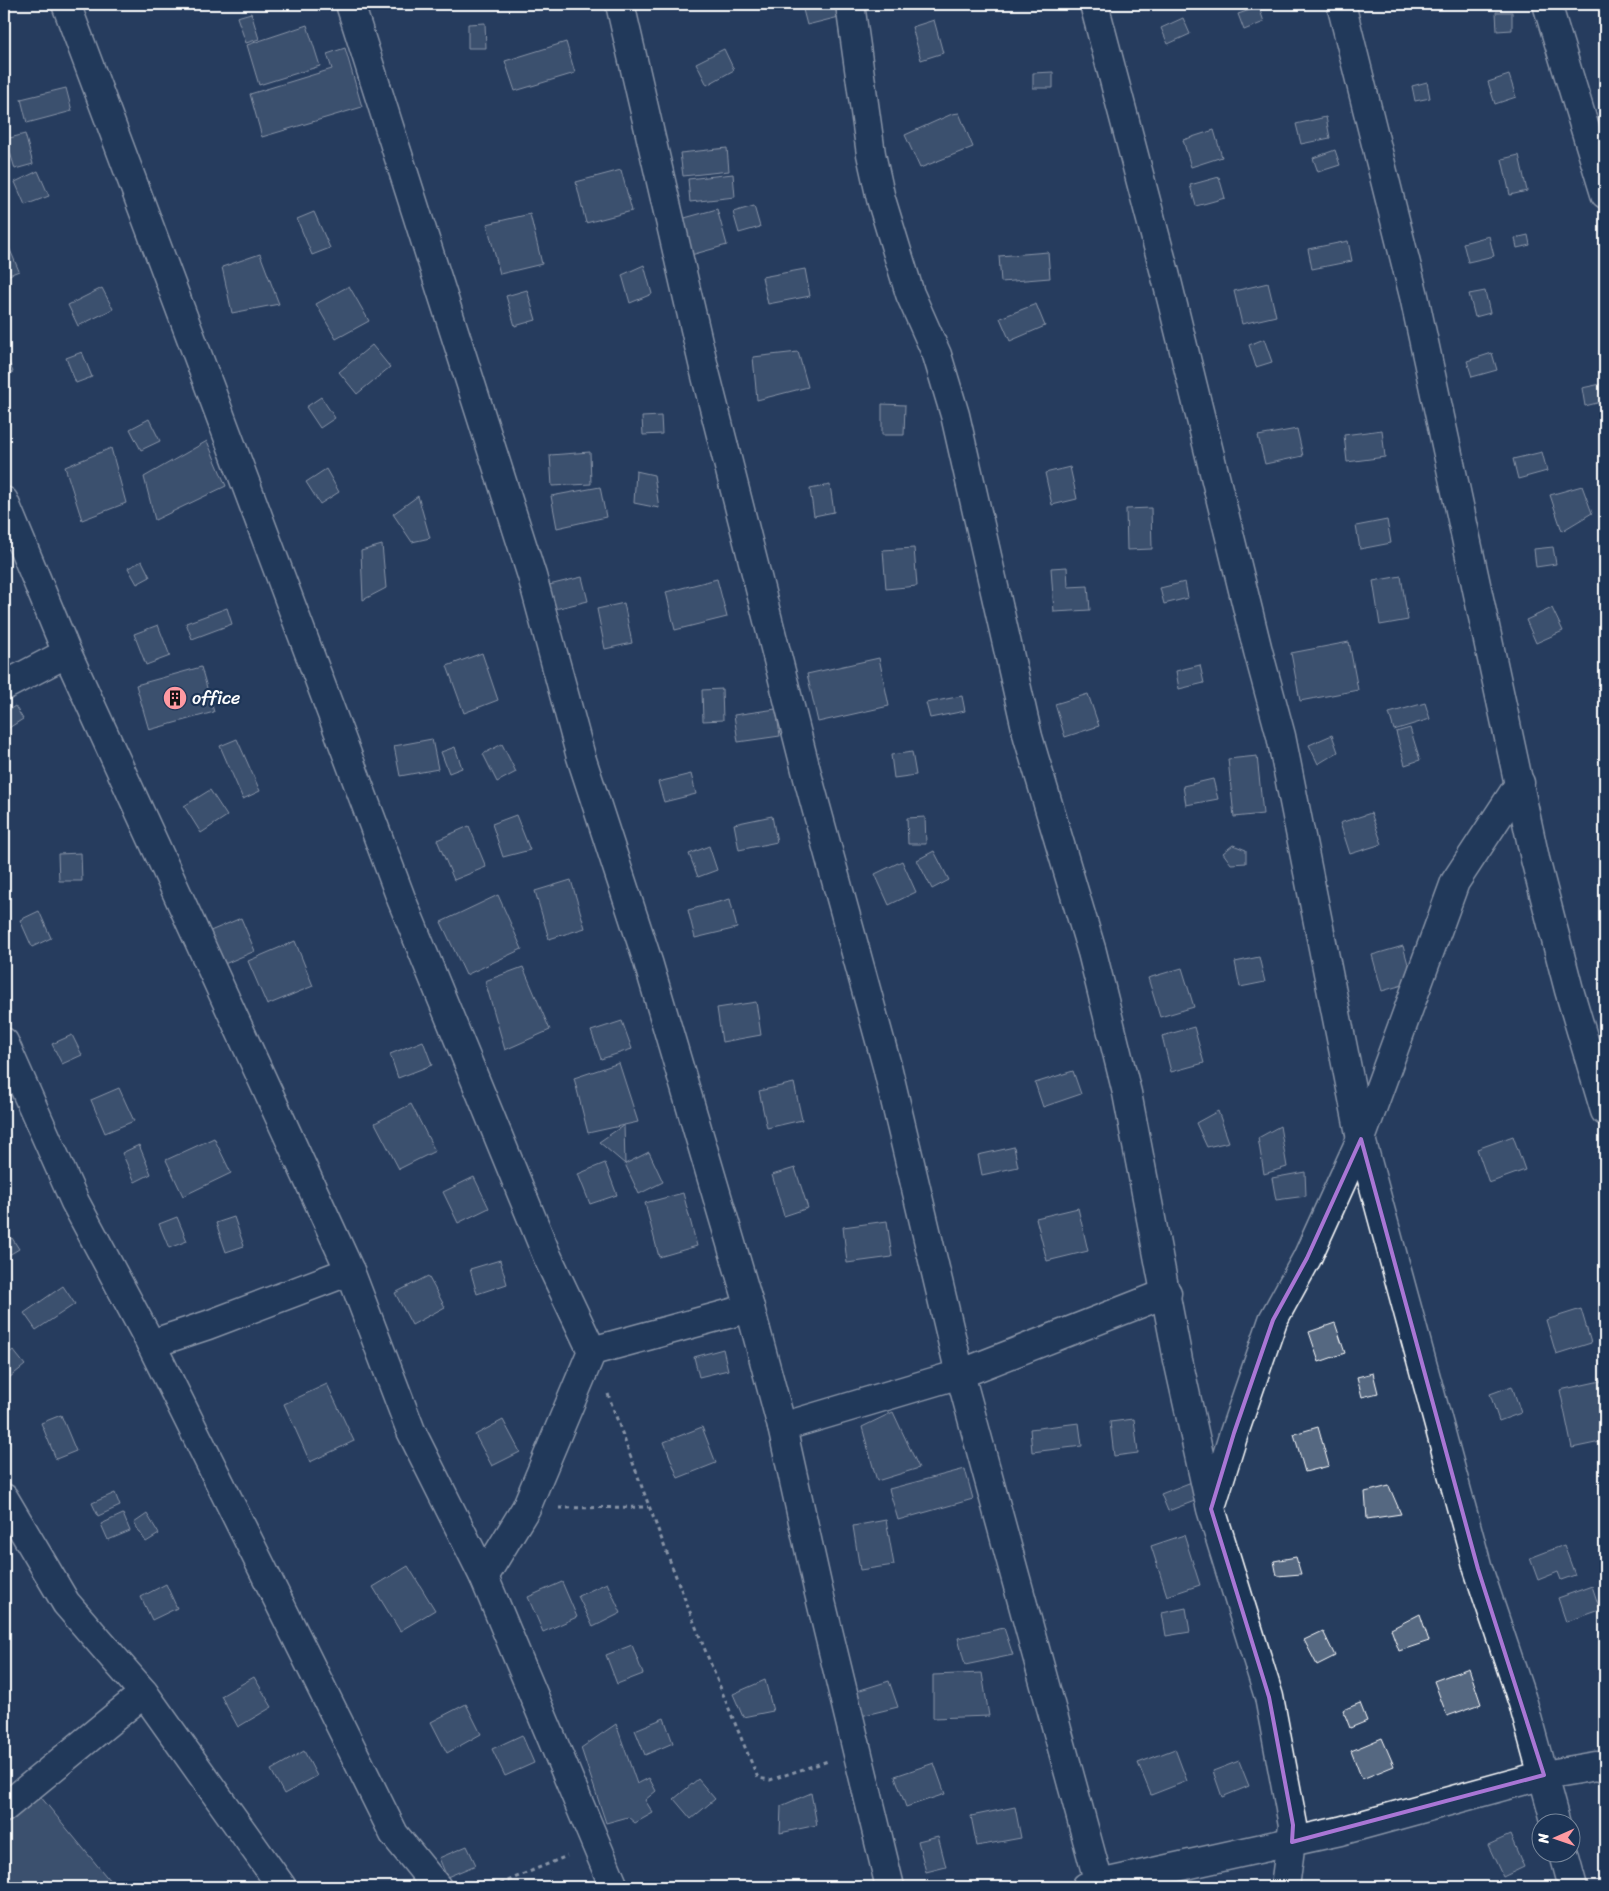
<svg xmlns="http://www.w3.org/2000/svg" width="1609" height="1891" viewBox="0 0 1609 1891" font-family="Sriracha,sans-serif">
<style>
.building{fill:#556781;stroke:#fff}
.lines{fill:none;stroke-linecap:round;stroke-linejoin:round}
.minor-casing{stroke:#fff;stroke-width:31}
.path{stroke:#fff;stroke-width:3;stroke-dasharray:4 4;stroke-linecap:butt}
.minor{stroke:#1d3557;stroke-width:28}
.marked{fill:none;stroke:#a976d5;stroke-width:4;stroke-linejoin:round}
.labels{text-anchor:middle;stroke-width:4.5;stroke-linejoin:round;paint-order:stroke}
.poi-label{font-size:18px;fill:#fff;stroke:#1d3557;text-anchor:start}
</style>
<rect width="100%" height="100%" fill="#263d5e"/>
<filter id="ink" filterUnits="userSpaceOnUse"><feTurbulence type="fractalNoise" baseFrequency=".02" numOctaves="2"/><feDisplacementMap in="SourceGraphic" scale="10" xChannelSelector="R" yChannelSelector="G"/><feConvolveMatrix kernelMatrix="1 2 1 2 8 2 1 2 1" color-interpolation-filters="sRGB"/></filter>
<g filter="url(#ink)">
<g class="building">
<polygon points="810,4 835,4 839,17 807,25 802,6"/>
<polygon points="1259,7 1264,22 1244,30 1238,14"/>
<polygon points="1496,12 1512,12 1512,30 1497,31"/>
<polygon points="251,13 259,39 246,43 237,17"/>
<polygon points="1183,18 1190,34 1168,44 1161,28"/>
<polygon points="934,20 943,53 921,60 912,27"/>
<polygon points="485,23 486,48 468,48 468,24"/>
<polygon points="307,25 320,66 259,85 247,45"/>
<polygon points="566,42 575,73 515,91 505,61"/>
<polygon points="345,48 362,107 262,137 250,94 332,69 327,54"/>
<polygon points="724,49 734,70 707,85 696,63"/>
<polygon points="1053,72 1053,88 1033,88 1033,73"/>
<polygon points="1509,75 1516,97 1495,104 1488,82"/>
<polygon points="1427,82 1430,98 1415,101 1412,86"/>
<polygon points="66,88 72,111 27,123 21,99"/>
<polygon points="959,113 973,147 920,168 905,135 952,114"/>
<polygon points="1326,117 1330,138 1301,144 1296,124"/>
<polygon points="1214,130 1222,157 1191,167 1183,140"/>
<polygon points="25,134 33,164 15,169 6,139"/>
<polygon points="727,148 729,171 683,176 680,153"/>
<polygon points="1335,150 1340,165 1318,172 1313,158"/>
<polygon points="1519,155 1527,191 1510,195 1502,159"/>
<polygon points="621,170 632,211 586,223 576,182"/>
<polygon points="38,171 49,196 25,205 15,182"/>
<polygon points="733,174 735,197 690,202 688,179"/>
<polygon points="1219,177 1225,198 1196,206 1190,185"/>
<polygon points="754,206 760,227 739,233 733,212"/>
<polygon points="717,209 727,245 691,255 681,219"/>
<polygon points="314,212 330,248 312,255 297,219"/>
<polygon points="530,214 542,264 500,274 487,224"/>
<polygon points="1528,235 1530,245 1517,248 1515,238"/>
<polygon points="1489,236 1494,256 1468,262 1463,243"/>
<polygon points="5,238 19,271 4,277 4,239"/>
<polygon points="1348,241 1352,261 1312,269 1308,249"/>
<polygon points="1048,252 1050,278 1001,282 999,256"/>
<polygon points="260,254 279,304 232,313 222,267"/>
<polygon points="644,265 652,294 630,303 622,275"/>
<polygon points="805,269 810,296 768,304 762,277"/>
<polygon points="1268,283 1276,316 1242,324 1234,291"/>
<polygon points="349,286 369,321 336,339 316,304"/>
<polygon points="102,288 113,309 78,326 68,305"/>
<polygon points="527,290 536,320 515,326 506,296"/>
<polygon points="1485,291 1490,313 1475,317 1469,294"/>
<polygon points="1036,304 1045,326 1010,341 1000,318"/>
<polygon points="1264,339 1272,362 1256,367 1249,345"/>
<polygon points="372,345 390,367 357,394 339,372"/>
<polygon points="4,350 13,372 4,376"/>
<polygon points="82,352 92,377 76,383 66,358"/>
<polygon points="798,352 808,387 757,400 753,357"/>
<polygon points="1492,353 1497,370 1472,377 1467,361"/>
<polygon points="1601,384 1605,401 1585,406 1582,388"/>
<polygon points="321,397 335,418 320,428 306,407"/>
<polygon points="882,404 905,405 904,435 882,435"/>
<polygon points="661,416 662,434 643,435 642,417"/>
<polygon points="149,419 160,441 141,450 130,429"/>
<polygon points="1297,429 1303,456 1265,464 1258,436"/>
<polygon points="1382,430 1385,457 1347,462 1344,435"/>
<polygon points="207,441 226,486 155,520 144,477"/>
<polygon points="111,448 126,503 82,520 65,467"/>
<polygon points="590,452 591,484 552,486 550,455"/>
<polygon points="1542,452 1547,471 1518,479 1513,459"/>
<polygon points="1070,467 1077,499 1052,505 1045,473"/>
<polygon points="326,469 339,492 320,504 306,482"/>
<polygon points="636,471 654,475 659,508 634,503"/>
<polygon points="830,485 834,512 814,516 810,489"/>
<polygon points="1582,486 1592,513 1562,531 1550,495"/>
<polygon points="600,487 606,517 557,528 551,496"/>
<polygon points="418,496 430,538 412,542 393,514"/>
<polygon points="1151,508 1152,549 1127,550 1126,509"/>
<polygon points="1602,518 1605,518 1605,543 1603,543"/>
<polygon points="1387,520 1391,543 1360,549 1356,526"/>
<polygon points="382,545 386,588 363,600 361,551"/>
<polygon points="1553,547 1556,564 1536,567 1534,549"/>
<polygon points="914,548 917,586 886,589 883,550"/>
<polygon points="142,561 150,577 137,584 128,568"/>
<polygon points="1067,567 1068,587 1088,586 1090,610 1054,612 1051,568"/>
<polygon points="1401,576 1408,620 1380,625 1373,581"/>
<polygon points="582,577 588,601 555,609 549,585"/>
<polygon points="717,579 727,617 675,630 666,592"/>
<polygon points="1185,582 1188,598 1164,604 1160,588"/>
<polygon points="624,603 632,643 605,649 597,609"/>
<polygon points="227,608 232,624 192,639 186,623"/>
<polygon points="1552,608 1563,631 1536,643 1526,620"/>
<polygon points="158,625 170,656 146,665 134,634"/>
<polygon points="1349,642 1358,690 1300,701 1291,653"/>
<polygon points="482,653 498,700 464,713 447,666"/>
<polygon points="879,658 889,706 818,722 807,674"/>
<polygon points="1200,665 1204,683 1179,689 1176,671"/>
<polygon points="201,667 214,712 149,730 136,685"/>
<polygon points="722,689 723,720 703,721 702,690"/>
<polygon points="1088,694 1099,726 1065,737 1055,704"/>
<polygon points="962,696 965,711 930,718 926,703"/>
<polygon points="1425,703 1430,719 1394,730 1389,713"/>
<polygon points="15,706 23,719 4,731 4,713"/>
<polygon points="776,709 780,736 738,742 734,715"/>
<polygon points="1410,728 1420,760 1405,765 1396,732"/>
<polygon points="1332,735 1338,752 1318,764 1309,745"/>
<polygon points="237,739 260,791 243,799 220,746"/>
<polygon points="432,739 438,769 400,776 394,746"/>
<polygon points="502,744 516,772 497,782 483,754"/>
<polygon points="455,747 462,768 449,773 441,752"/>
<polygon points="912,752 916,775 894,778 891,755"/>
<polygon points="1257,756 1263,814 1234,817 1228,759"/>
<polygon points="691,774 696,794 664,802 658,782"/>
<polygon points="1213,779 1218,799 1186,805 1183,786"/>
<polygon points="210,790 227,816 201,833 184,806"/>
<polygon points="1371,813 1382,844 1350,854 1340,823"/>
<polygon points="516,815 530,850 503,857 492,824"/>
<polygon points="772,816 777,842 739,850 734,824"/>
<polygon points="925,817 926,844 908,844 907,818"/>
<polygon points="469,826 486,867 454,880 437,840"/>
<polygon points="1233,845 1246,850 1246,863 1231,864 1223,853"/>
<polygon points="709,846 717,870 698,877 689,854"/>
<polygon points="934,851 949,880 932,889 917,860"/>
<polygon points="81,853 82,881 59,881 58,854"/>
<polygon points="902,861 916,892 889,905 875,874"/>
<polygon points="571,880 585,928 549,939 535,891"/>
<polygon points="498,895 522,949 466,975 441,922"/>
<polygon points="730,899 737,928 695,938 688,910"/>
<polygon points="39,911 51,938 32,947 20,920"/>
<polygon points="241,918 255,951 215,968 201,935"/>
<polygon points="295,941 313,986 267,1005 248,961"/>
<polygon points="1403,946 1413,982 1382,991 1372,955"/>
<polygon points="1259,957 1265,982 1240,987 1235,962"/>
<polygon points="523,967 550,1030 505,1050 485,981"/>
<polygon points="1182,968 1194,1007 1160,1017 1148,978"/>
<polygon points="756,1002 761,1035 722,1042 717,1008"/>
<polygon points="622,1021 632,1049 601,1059 591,1031"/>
<polygon points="1194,1027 1204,1063 1171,1072 1162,1036"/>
<polygon points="72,1035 82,1055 62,1064 52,1044"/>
<polygon points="423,1041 432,1065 398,1078 390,1054"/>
<polygon points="619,1063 638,1122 588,1133 574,1078"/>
<polygon points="1073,1071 1081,1094 1043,1107 1035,1083"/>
<polygon points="794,1083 802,1120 767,1128 759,1091"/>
<polygon points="119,1088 134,1121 105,1133 91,1100"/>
<polygon points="411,1104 435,1151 399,1169 375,1123"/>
<polygon points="1218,1111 1229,1142 1207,1147 1196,1123"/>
<polygon points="624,1125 625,1164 599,1142"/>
<polygon points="1280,1126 1287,1167 1264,1174 1258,1138"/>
<polygon points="1513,1136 1525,1170 1489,1183 1477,1149"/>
<polygon points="214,1138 231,1173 183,1196 166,1160"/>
<polygon points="139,1145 151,1174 135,1182 122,1153"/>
<polygon points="1014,1147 1018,1167 982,1175 978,1155"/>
<polygon points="649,1152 663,1182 639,1194 625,1164"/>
<polygon points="605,1163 617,1195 590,1204 578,1174"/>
<polygon points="795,1168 808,1208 784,1216 772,1175"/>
<polygon points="1305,1172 1306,1196 1276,1200 1272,1178"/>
<polygon points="474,1177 489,1208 458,1223 443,1192"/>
<polygon points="683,1193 697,1246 659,1257 645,1203"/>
<polygon points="1078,1208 1088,1251 1047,1261 1036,1218"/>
<polygon points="177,1217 187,1241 169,1248 159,1224"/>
<polygon points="234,1217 244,1246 226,1252 216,1223"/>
<polygon points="887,1221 892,1257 847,1263 843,1227"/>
<polygon points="12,1238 19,1249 4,1258 4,1243"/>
<polygon points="500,1260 507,1284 477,1294 470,1269"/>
<polygon points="428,1276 445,1307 412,1325 395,1293"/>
<polygon points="63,1286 75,1304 36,1330 24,1313"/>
<polygon points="1581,1309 1591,1343 1556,1354 1546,1320"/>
<polygon points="1335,1323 1345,1353 1319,1362 1309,1332"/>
<polygon points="723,1349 728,1370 699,1377 694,1357"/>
<polygon points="13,1350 25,1365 4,1382 4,1357"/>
<polygon points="1373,1373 1378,1393 1362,1397 1357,1377"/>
<polygon points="1605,1380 1605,1441 1572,1448 1560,1390"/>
<polygon points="327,1384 354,1441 310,1462 284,1404"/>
<polygon points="1512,1386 1521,1413 1499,1421 1490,1394"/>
<polygon points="893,1412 919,1468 877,1481 862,1427"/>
<polygon points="61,1415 76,1451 56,1459 41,1423"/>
<polygon points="1134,1419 1138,1453 1114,1456 1110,1422"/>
<polygon points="503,1420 520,1452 492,1466 475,1435"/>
<polygon points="1079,1423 1082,1446 1032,1452 1030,1429"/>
<polygon points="702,1427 716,1463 678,1478 664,1442"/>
<polygon points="1318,1427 1329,1466 1305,1472 1294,1434"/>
<polygon points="965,1469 973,1499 898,1520 889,1489"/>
<polygon points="1194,1481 1200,1499 1168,1511 1161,1494"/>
<polygon points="1389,1486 1401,1514 1367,1519 1365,1492"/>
<polygon points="115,1493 120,1506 98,1516 92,1503"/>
<polygon points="123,1514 130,1531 108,1540 101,1524"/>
<polygon points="147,1514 159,1534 146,1542 134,1523"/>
<polygon points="886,1520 894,1565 860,1570 853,1526"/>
<polygon points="1184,1535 1200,1585 1167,1596 1151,1546"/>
<polygon points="1564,1545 1575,1575 1561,1580 1558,1572 1538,1580 1530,1558"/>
<polygon points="1296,1557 1301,1574 1277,1576 1274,1561"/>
<polygon points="408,1566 435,1610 400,1631 373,1587"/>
<polygon points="562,1582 577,1617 543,1632 528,1597"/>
<polygon points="607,1583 621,1613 593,1627 578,1596"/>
<polygon points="166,1584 177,1608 152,1620 141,1597"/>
<polygon points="1592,1586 1600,1610 1566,1622 1558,1598"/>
<polygon points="1186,1608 1190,1632 1166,1636 1162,1613"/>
<polygon points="1420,1614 1429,1641 1399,1651 1391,1629"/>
<polygon points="1004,1628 1013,1655 965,1665 958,1638"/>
<polygon points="1323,1631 1335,1656 1317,1665 1304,1640"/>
<polygon points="632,1645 643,1674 617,1684 606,1655"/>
<polygon points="1469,1668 1481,1704 1447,1716 1434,1681"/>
<polygon points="982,1673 989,1716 933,1718 933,1675"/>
<polygon points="254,1677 272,1707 238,1727 221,1696"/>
<polygon points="765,1680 773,1711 743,1717 733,1694"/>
<polygon points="889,1681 898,1707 861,1716 857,1691"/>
<polygon points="1360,1703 1367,1721 1350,1728 1343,1710"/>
<polygon points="466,1704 481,1734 447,1753 431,1722"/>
<polygon points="664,1718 673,1743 645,1755 635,1730"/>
<polygon points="616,1724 637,1784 649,1778 656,1791 645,1800 653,1813 635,1823 628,1817 606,1823 581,1748"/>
<polygon points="522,1735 534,1763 505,1776 492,1749"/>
<polygon points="1382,1738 1394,1766 1362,1779 1351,1751"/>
<polygon points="1175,1749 1187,1781 1151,1795 1138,1763"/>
<polygon points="304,1751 317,1776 284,1794 271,1770"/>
<polygon points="1239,1761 1249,1786 1222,1797 1213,1771"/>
<polygon points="934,1763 945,1794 906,1807 895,1776"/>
<polygon points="698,1779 715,1799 691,1819 674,1799"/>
<polygon points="811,1793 817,1825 780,1833 781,1806"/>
<polygon points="40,1796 115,1887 9,1887 4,1880 4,1826"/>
<polygon points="1015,1807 1021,1838 977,1846 971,1816"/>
<polygon points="1510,1835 1524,1867 1503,1877 1488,1845"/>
<polygon points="938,1836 946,1867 926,1872 918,1841"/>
<polygon points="467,1846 476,1865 447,1877 439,1858"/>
</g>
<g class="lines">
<g class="minor-casing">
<g id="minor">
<polyline points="66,4 402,901 548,1258 592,1351 526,1508 484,1577"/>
<polyline points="350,4 532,576 581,757 648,962 750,1308 782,1427 818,1589 890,1887"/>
<polyline points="620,4 705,372 808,778 887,1066 960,1374 1100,1887"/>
<polyline points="850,4 871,154 881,199 910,294 937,355 955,415 1028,737 1092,952 1127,1093 1178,1360 1211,1509 1269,1697 1293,1825 1285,1887"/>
<polyline points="1094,4 1165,273 1258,651 1281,736 1361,1139 1478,1569 1523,1703 1556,1824"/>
<polyline points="1341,4 1414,296 1535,859 1569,990 1605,1111"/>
<polyline points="1547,4 1605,194"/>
<polyline points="4,501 67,653 350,1271 411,1431 484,1577 614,1887"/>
<polyline points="4,686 67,653"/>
<polyline points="4,1042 75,1202 151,1344 394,1834 437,1887"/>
<polyline points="151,1344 208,1325 350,1271"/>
<polyline points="592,1351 750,1308"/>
<polyline points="782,1427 960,1374 1167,1293"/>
<polyline points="4,1498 66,1603 144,1693"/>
<polyline points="1211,1507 1234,1433 1273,1320 1307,1258 1361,1139 1455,882 1520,783"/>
<polyline points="4,1808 144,1693 282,1887"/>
<polyline points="1564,1854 1573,1887"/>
<polyline points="1086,1887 1340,1831 1544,1775 1596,1766 1605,1768"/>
</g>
</g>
<g class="path">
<path d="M608,1394C654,1523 704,1651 758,1778L770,1780L828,1761"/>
<polyline points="559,1508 648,1507"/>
<polyline points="493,1887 567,1856"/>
</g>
<use href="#minor" class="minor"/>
</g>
</g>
<path d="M0 0H1609V1891H0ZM1361,1139L1478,1569L1544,1775L1292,1842L1293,1825L1269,1697L1211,1509L1234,1433L1273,1320L1307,1258Z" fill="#263d5e" fill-opacity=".55" fill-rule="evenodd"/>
<path class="marked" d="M1361,1139L1478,1569L1544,1775L1292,1842L1293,1825L1269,1697L1211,1509L1234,1433L1273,1320L1307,1258Z"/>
<defs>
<g id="building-disc" transform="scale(1.25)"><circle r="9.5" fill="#ff9aa2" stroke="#1d3557"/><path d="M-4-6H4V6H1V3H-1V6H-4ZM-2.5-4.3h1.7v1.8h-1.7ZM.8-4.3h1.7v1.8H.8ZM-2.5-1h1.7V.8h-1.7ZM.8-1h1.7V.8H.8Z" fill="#111"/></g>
</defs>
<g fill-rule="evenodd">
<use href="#building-disc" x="175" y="698"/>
</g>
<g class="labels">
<g class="poi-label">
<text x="192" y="704">office</text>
</g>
</g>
<rect width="1609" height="1891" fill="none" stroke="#1d3557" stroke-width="20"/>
<rect x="10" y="10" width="1589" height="1871" fill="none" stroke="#fff" stroke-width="2" filter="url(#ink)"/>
<g transform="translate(1556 1838) rotate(268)"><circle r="24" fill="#1d3557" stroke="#77869a"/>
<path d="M0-4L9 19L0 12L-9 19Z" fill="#ff9aa2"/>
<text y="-8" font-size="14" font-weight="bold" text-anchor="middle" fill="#ffffff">N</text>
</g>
</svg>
